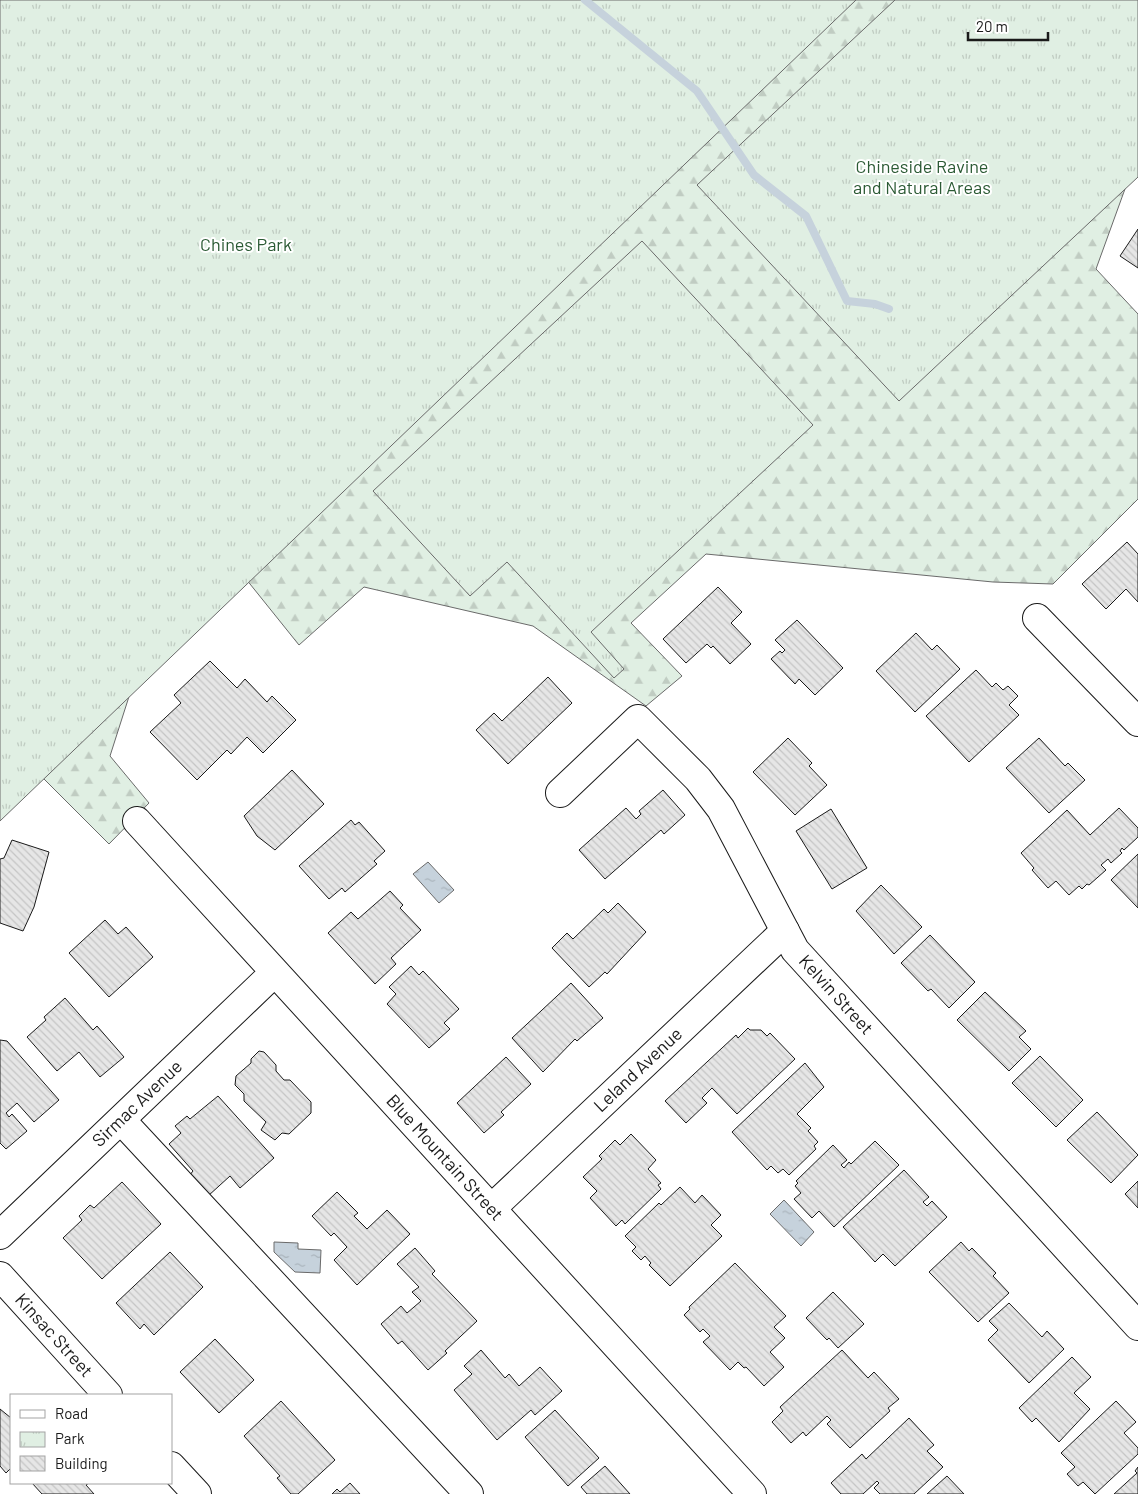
<svg xmlns="http://www.w3.org/2000/svg" width="1138" height="1494" viewBox="0 0 1138 1494" font-family="Barlow,sans-serif">
<style>
.forest{fill:url(#forest-firs);stroke:#6a6a6a}
.park{fill:url(#park-tufts);stroke:#6a6a6a}
.water{fill:url(#water-ripples);stroke:#6a6a6a}
.lines{fill:none;stroke-linecap:round;stroke-linejoin:round}
.stream{stroke:#c6d2dc;stroke-width:8}
.building{fill:url(#building-back-hatch);stroke:#1a1a1a}
.minor-casing{stroke:#1a1a1a;stroke-width:30}
.minor{stroke:#fff;stroke-width:28}
.labels{text-anchor:middle;stroke-width:4;stroke-linejoin:round;paint-order:stroke}
.park-label{font-size:18px;fill:#2b5a34;stroke:#fff}
.street-label{font-size:18px;fill:#1a1a1a;stroke:#fff}
</style>
<defs>
<pattern id="forest-firs" width="22" height="20" patternUnits="userSpaceOnUse" patternTransform="scale(1.25)"><rect width="22" height="20" fill="#e0efe3"/><path d="M5 1l3.5 6h-7zM16 11l3.5 6h-7z" fill="#c0ccc2"/></pattern>
<pattern id="park-tufts" width="24" height="20" patternUnits="userSpaceOnUse" patternTransform="scale(1.25)"><rect width="24" height="20" fill="#e0efe3"/><path d="M3 7l-1-3M5 7V3M7 7l1-3M15 17l-1-3M17 17v-4M19 17l1-3" fill="none" stroke="#c0ccc2"/></pattern>
<pattern id="water-ripples" width="26" height="14" patternUnits="userSpaceOnUse" patternTransform="scale(1.25)"><rect width="26" height="14" fill="#c6d2dc"/><path d="M2 4q2-2 4 0t4 0M15 11q2-2 4 0t4 0" fill="none" stroke="#aab4bc"/></pattern>
<pattern id="building-back-hatch" width="6" height="6" patternUnits="userSpaceOnUse" patternTransform="scale(1.25)"><rect width="6" height="6" fill="#e6e6e6"/><path d="M-1 5l2 2M0 0l6 6M5-1l2 2" fill="none" stroke="#c5c5c5"/></pattern>
</defs>
<rect width="100%" height="100%" fill="#fff"/>
<polygon class="forest" points="0,0 1138,0 1138,153 1096,269 1138,314 1138,499 1053,584 993,582 706,554 631,623 682,676 646,706 533,626 364,587 299,645 246,579 133,684 110,756 149,803 109,844 33,768"/>
<g class="park">
<polygon points="0,0 856,0 0,821"/>
<polygon points="895,0 1138,0 1138,177 899,401 697,185"/>
<polygon points="642,241 813,425 591,632 624,669 614,678 507,562 470,596 373,491"/>
</g>
<g class="water">
<polygon points="428,862 454,890 439,903 413,874"/>
<polygon points="784,1200 814,1232 801,1246 770,1214"/>
<polygon points="274,1242 298,1243 298,1249 321,1250 320,1273 295,1272 274,1252"/>
</g>
<g class="lines">
<polyline class="stream" points="585,0 697,91 754,175 806,216 847,301 875,304 889,309"/>
</g>
<g class="building">
<polygon points="1138,229 1138,268 1120,256"/>
<polygon points="1127,542 1138,554 1138,602 1126,589 1106,609 1082,584"/>
<polygon points="718,587 742,612 731,623 751,644 730,664 713,646 711,648 707,644 686,663 663,639"/>
<polygon points="797,620 843,668 815,695 799,679 795,684 771,659 780,651 782,653 785,650 775,640"/>
<polygon points="916,633 932,650 937,645 960,669 915,712 876,671"/>
<polygon points="210,661 237,688 245,679 267,702 272,696 296,720 263,753 247,737 231,754 227,750 197,780 150,732 181,703 174,695"/>
<polygon points="976,670 992,687 996,683 1003,690 1008,686 1018,696 1009,705 1019,715 969,762 926,716"/>
<polygon points="548,677 572,703 508,764 476,730 494,713 502,721"/>
<polygon points="788,738 812,763 809,766 827,785 795,815 753,772"/>
<polygon points="1039,738 1065,766 1068,763 1085,780 1049,813 1006,768"/>
<polygon points="292,770 324,804 275,850 257,836 244,816"/>
<polygon points="663,790 685,815 664,834 661,830 605,879 579,850 626,808 636,819 641,814 639,811"/>
<polygon points="1119,808 1138,828 1138,837 1124,850 1122,848 1120,851 1122,853 1111,863 1108,859 1101,865 1106,870 1089,885 1087,884 1082,889 1079,886 1069,895 1056,881 1048,888 1032,870 1034,868 1021,853 1067,810 1090,835"/>
<polygon points="831,809 867,868 832,889 796,831"/>
<polygon points="351,820 355,825 359,822 385,851 374,861 377,864 345,892 342,888 329,899 299,866"/>
<polygon points="12,840 49,852 34,907 23,931 0,923 0,859 4,858"/>
<polygon points="1138,854 1138,908 1111,880"/>
<polygon points="881,885 922,927 894,954 856,911"/>
<polygon points="390,891 403,905 400,908 421,930 391,958 396,964 375,984 328,933 351,912 358,919"/>
<polygon points="618,903 646,932 607,974 605,972 589,987 552,948 567,933 573,939 604,909 608,913"/>
<polygon points="105,920 118,934 126,927 153,957 109,997 69,953"/>
<polygon points="930,935 975,982 949,1008 931,989 928,991 901,963"/>
<polygon points="411,966 419,975 423,971 459,1009 444,1023 450,1029 429,1048 387,1004 396,994 389,987"/>
<polygon points="571,983 603,1018 577,1041 575,1039 543,1072 512,1038"/>
<polygon points="985,992 1026,1031 1019,1037 1031,1049 1009,1071 957,1020"/>
<polygon points="65,998 93,1030 97,1026 124,1057 100,1077 79,1052 57,1071 27,1037 46,1020 44,1017"/>
<polygon points="748,1028 750,1030 761,1030 767,1036 770,1033 795,1059 737,1114 712,1088 702,1098 707,1103 686,1123 665,1101 736,1035 738,1038"/>
<polygon points="0,1040 7,1041 59,1100 34,1122 17,1103 6,1113 9,1117 12,1114 27,1131 6,1149 0,1143"/>
<polygon points="259,1051 264,1052 276,1065 276,1071 284,1080 290,1080 311,1102 311,1113 289,1134 282,1133 275,1140 261,1130 266,1122 244,1101 244,1094 235,1085 236,1076 251,1063 251,1059"/>
<polygon points="1040,1056 1083,1100 1056,1127 1012,1083"/>
<polygon points="506,1057 531,1084 501,1112 504,1115 484,1133 457,1103"/>
<polygon points="805,1063 824,1087 797,1114 811,1128 808,1131 818,1142 814,1146 816,1149 789,1175 783,1169 778,1173 771,1166 767,1170 732,1132"/>
<polygon points="218,1096 274,1158 240,1188 230,1176 208,1196 189,1176 193,1171 169,1144 181,1133 175,1126 187,1116 190,1119"/>
<polygon points="1097,1112 1138,1155 1111,1183 1067,1140"/>
<polygon points="631,1134 656,1160 648,1169 661,1183 658,1185 661,1189 625,1224 622,1220 616,1226 590,1198 597,1191 583,1177 602,1159 599,1156 615,1140 620,1145"/>
<polygon points="875,1141 899,1165 834,1227 819,1211 812,1218 794,1199 801,1193 795,1186 798,1183 796,1181 833,1145 847,1160 841,1165 844,1168 849,1162 851,1164"/>
<polygon points="904,1170 929,1197 923,1202 927,1206 932,1201 947,1217 895,1266 883,1254 875,1262 843,1227"/>
<polygon points="1138,1181 1138,1208 1125,1194"/>
<polygon points="122,1182 161,1224 102,1279 63,1238 82,1220 79,1216 90,1205 94,1208"/>
<polygon points="680,1187 695,1203 702,1195 721,1215 711,1225 722,1236 670,1286 649,1265 651,1263 645,1256 641,1260 632,1251 636,1247 625,1236 659,1203 661,1205"/>
<polygon points="337,1192 358,1213 354,1216 367,1229 387,1210 410,1234 357,1285 334,1260 347,1247 334,1233 331,1236 312,1216"/>
<polygon points="961,1242 969,1251 972,1248 996,1273 993,1276 1009,1293 978,1322 929,1272"/>
<polygon points="415,1248 435,1271 432,1274 477,1321 445,1351 447,1353 428,1370 402,1341 398,1344 381,1324 401,1306 407,1313 421,1301 412,1292 419,1287 397,1264"/>
<polygon points="170,1252 203,1287 154,1335 144,1324 140,1329 116,1303"/>
<polygon points="735,1263 786,1316 774,1327 785,1338 770,1352 784,1367 764,1386 746,1367 744,1368 738,1362 730,1370 703,1342 710,1336 703,1329 700,1332 684,1315 690,1309 689,1307"/>
<polygon points="833,1292 864,1324 838,1348 829,1338 827,1340 806,1318"/>
<polygon points="1009,1303 1042,1337 1047,1331 1064,1349 1029,1383 988,1340 998,1330 989,1321"/>
<polygon points="215,1339 254,1380 219,1413 180,1372"/>
<polygon points="481,1350 505,1378 509,1374 519,1386 540,1367 562,1391 535,1415 531,1410 497,1440 454,1390 472,1374 464,1366"/>
<polygon points="842,1350 868,1378 874,1372 899,1399 888,1408 890,1411 850,1448 827,1424 831,1420 827,1416 806,1436 803,1432 791,1443 772,1422 783,1411 780,1407"/>
<polygon points="1072,1357 1091,1377 1074,1393 1090,1409 1059,1442 1036,1418 1032,1422 1019,1408"/>
<polygon points="281,1401 335,1460 298,1494 291,1494 277,1478 280,1476 244,1436"/>
<polygon points="1116,1401 1136,1422 1124,1433 1138,1448 1138,1454 1095,1494 1083,1482 1078,1486 1067,1474 1075,1467 1061,1453"/>
<polygon points="0,1409 11,1418 11,1468 6,1473 0,1466"/>
<polygon points="555,1410 599,1458 568,1486 525,1437"/>
<polygon points="909,1418 934,1445 927,1451 943,1467 914,1494 880,1494 874,1488 879,1483 877,1481 863,1494 841,1494 831,1483 862,1454 866,1459"/>
<polygon points="605,1466 630,1494 587,1494 581,1487"/>
<polygon points="1138,1467 1138,1494 1114,1494 1137,1473 1135,1471"/>
<polygon points="947,1476 964,1494 927,1494"/>
<polygon points="32,1483 89,1483 86,1485 94,1494 42,1494"/>
<polygon points="350,1483 360,1494 332,1494 337,1489 340,1492"/>
</g>
<g class="lines">
<g class="minor-casing">
<g id="minor">
<polyline points="1037,618 1138,722"/>
<path id="s1" d="M560,793L638,719L698,779L721,809L795,950L1138,1326"/>
<path id="s2" d="M137,821L752,1494"/>
<polyline points="121,1120 469,1494"/>
<path id="s3" d="M492,1208L785,931"/>
<path id="s4" d="M0,1235L274,973"/>
<path id="s5" d="M0,1276L108,1395"/>
<polyline points="171,1466 197,1494"/>
</g>
</g>
<use href="#minor" class="minor"/>
</g>
<g class="labels">
<g class="park-label">
<text x="922" y="173">Chineside Ravine<tspan x="922" dy="21">and Natural Areas</tspan></text>
<text x="246" y="251">Chines Park</text>
</g>
<g class="street-label">
<text dy="6" stroke="none"><textPath href="#s1" startOffset="450">Kelvin Street</textPath></text>
<text dy="6" stroke="none"><textPath href="#s3" startOffset="201">Leland Avenue</textPath></text>
<text dy="6" stroke="none"><textPath href="#s4" startOffset="190">Sirmac Avenue</textPath></text>
<text dy="6" stroke="none"><textPath href="#s2" startOffset="456">Blue Mountain Street</textPath></text>
<text dy="6" stroke="none"><textPath href="#s5" startOffset="80">Kinsac Street</textPath></text>
</g>
</g>
<rect x="10" y="1394" width="162" height="90" fill="#ffffff" stroke="#a3a3a3"/>
<rect x="20" y="1410" width="25" height="8" fill="#ffffff" stroke="#a3a3a3"/>
<text x="55" y="1419" font-size="15" fill="#1a1a1a">Road</text>
<rect x="20" y="1432" width="25" height="15" fill="url(#park-tufts)" stroke="#a3a3a3"/>
<text x="55" y="1444" font-size="15" fill="#1a1a1a">Park</text>
<rect x="20" y="1456" width="25" height="15" fill="url(#building-back-hatch)" stroke="#a3a3a3"/>
<text x="55" y="1469" font-size="15" fill="#1a1a1a">Building</text>
<path d="M968 32v8h80v-8" fill="none" stroke="#1a1a1a" stroke-width="2.5"/>
<text x="976" y="32" font-size="15" fill="#1a1a1a" stroke="#ffffff" stroke-width="4" paint-order="stroke">20 m</text>
</svg>
